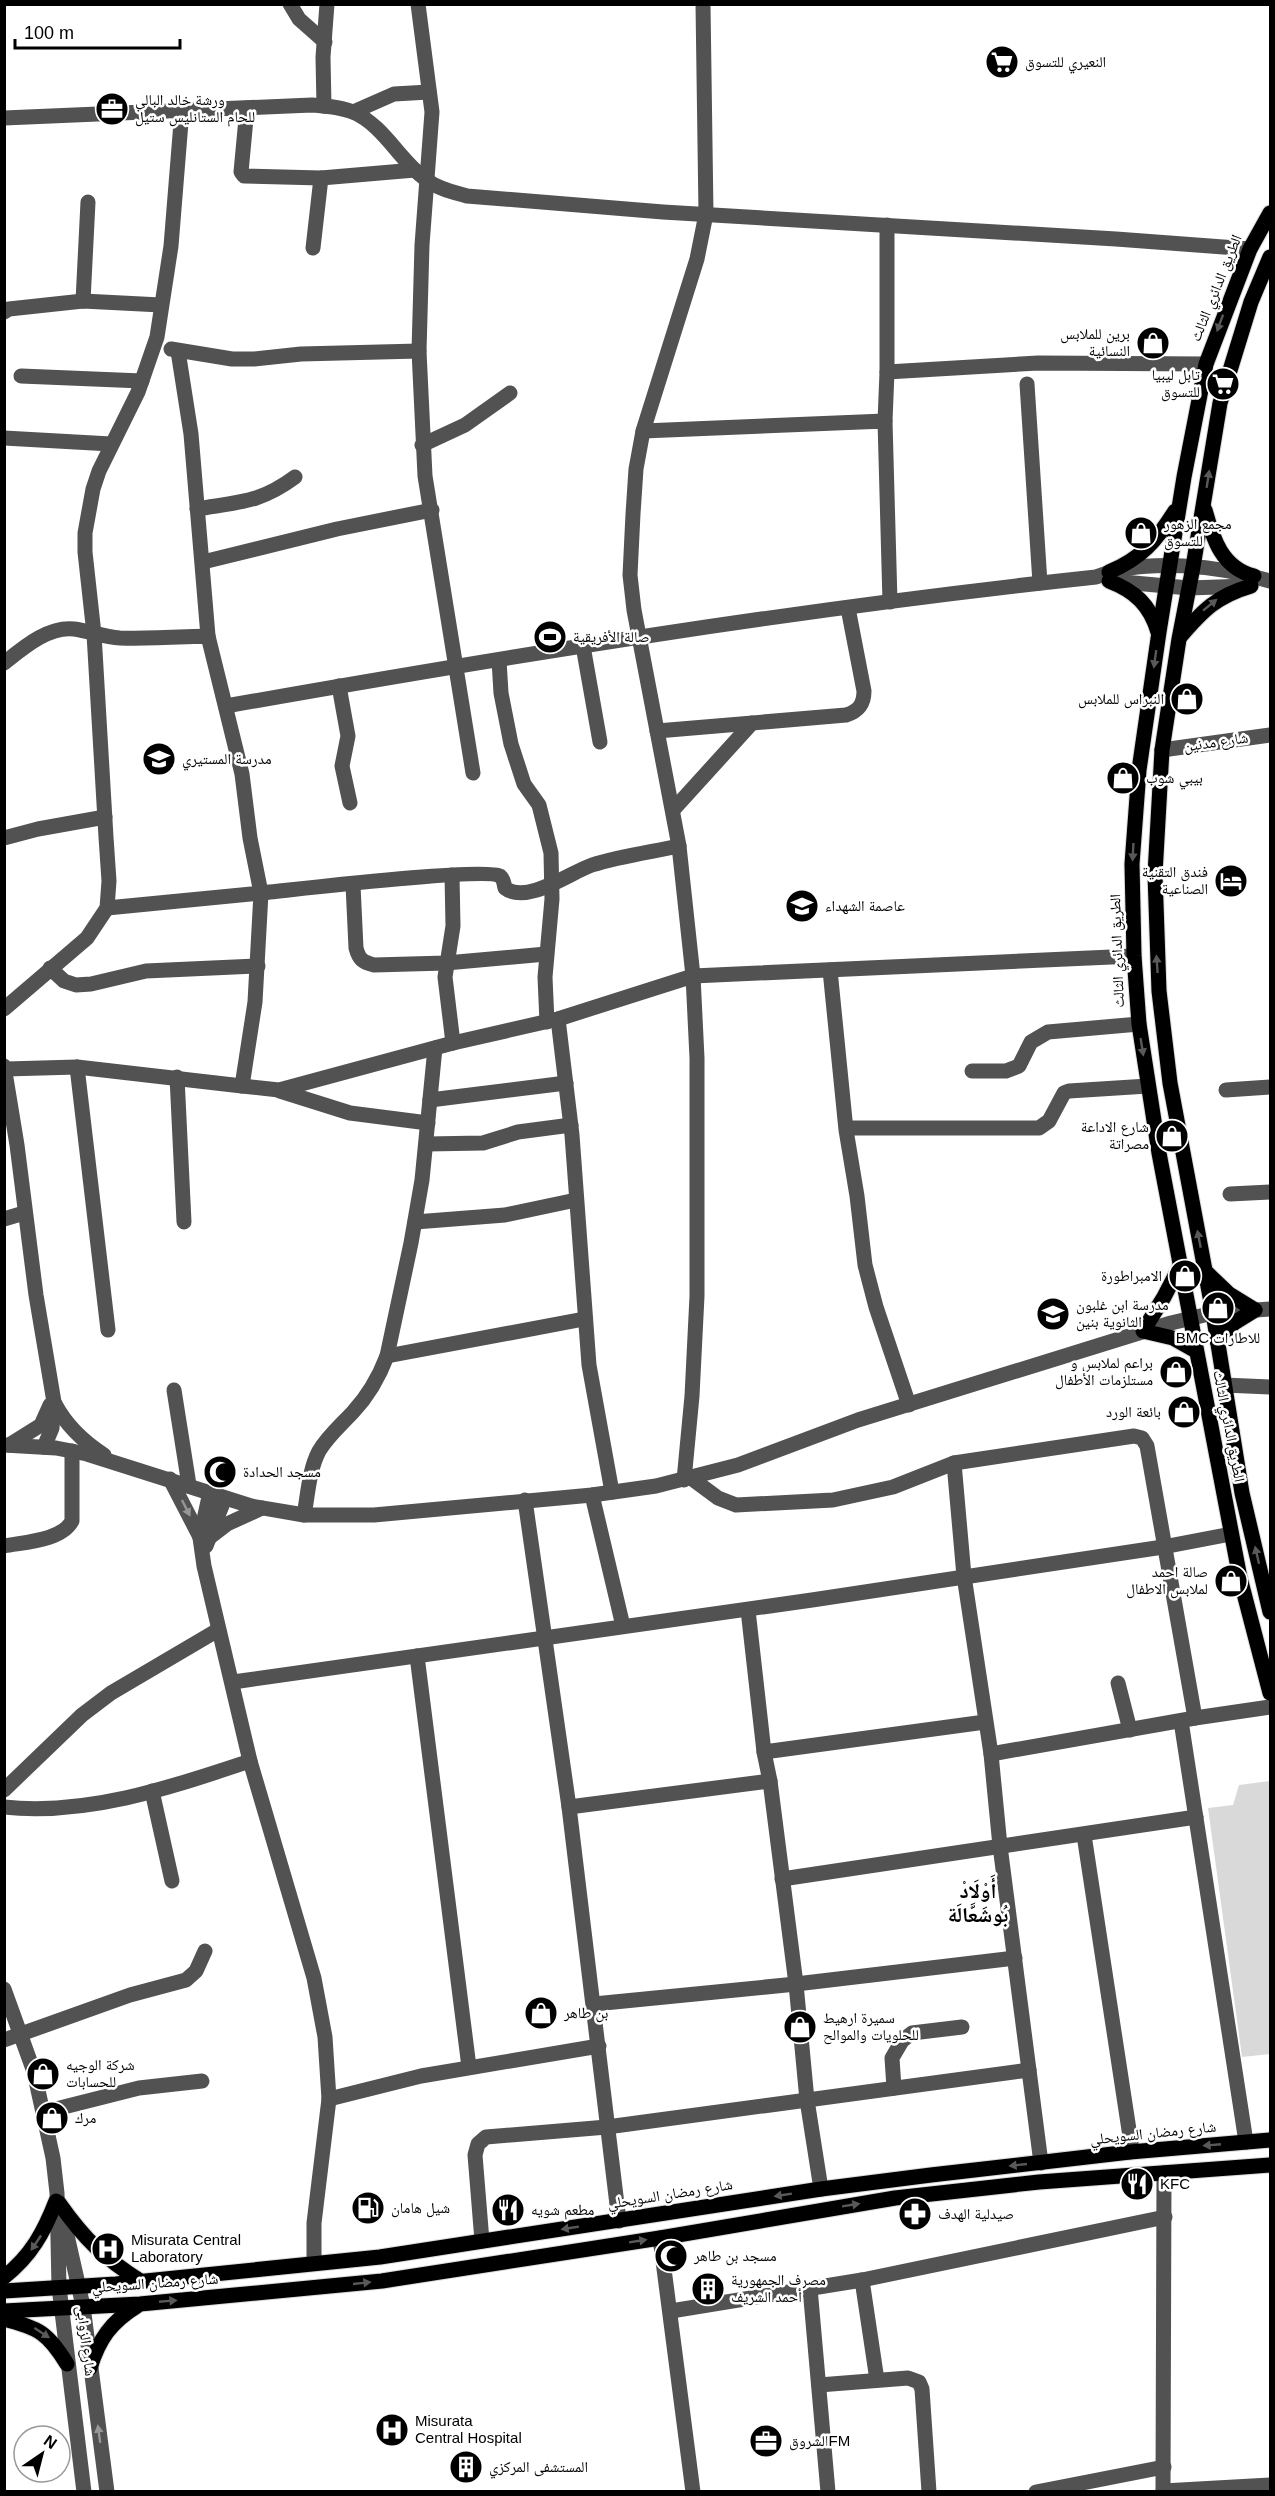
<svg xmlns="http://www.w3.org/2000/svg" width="1275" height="2496" viewBox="0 0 1275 2496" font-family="Helvetica,'Noto Naskh Arabic',sans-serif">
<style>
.green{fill:#d9d9d9}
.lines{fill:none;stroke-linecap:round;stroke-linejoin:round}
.major-casing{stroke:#dbdbdb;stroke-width:17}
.minor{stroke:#525252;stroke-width:15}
.major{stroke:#000;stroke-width:15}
.oneway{fill:#595959}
.oneway2{fill:#979797}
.labels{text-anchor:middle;stroke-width:5;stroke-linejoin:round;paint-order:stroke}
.poi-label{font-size:15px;fill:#000;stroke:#fff;text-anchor:start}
.street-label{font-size:15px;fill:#000;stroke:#fff}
.district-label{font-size:21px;font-weight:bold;fill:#000;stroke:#fff}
</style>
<rect width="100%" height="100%" fill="#fff"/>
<polygon class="green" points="1270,1781 1270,2054 1242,2057 1208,1808 1233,1805 1239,1785"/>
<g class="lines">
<g class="major-casing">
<g id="major">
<polyline points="1270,213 1250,249 1206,364 1184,477 1159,632 1139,770 1132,864 1134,956 1139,1024 1159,1153 1240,1578 1270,1693"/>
<polyline points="1270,257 1251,302 1220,403 1193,567 1179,639 1162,750 1155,874 1159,991 1170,1083 1213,1313 1242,1493 1270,1612"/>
<path d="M1205,510C1213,539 1222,568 1254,576"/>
<path d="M1109,572C1142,558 1156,541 1175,511"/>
<path d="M1109,581C1135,591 1150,605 1158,632"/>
<path d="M1180,637C1203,610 1217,596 1251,586"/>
<polyline points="1180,1266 1164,1297 1143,1331 1173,1338 1196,1351"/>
<polyline points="1205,1271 1229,1294 1255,1310"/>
<polyline points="1217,1341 1234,1323 1255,1310"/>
<path d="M59,2203C85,2240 104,2258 142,2282"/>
<path d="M4,2277C31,2256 44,2232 56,2201"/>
<polyline points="4,2291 116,2284 380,2257 821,2189 931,2175 1130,2152 1270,2140"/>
<polyline points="4,2311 140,2304 382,2281 660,2238 895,2198 1039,2182 1270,2165"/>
<path d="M4,2319C39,2328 48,2333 67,2364"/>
<path d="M90,2368C99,2339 111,2322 137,2306"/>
</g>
</g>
<g class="minor">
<polyline points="290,4 299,19 325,42"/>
<polyline points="418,4 432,112 422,245 419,351 425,476 473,773"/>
<polyline points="324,106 323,57 327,4"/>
<polyline points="247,108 241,172 244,176 321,178 415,170"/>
<polyline points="353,112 394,94 429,92"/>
<path d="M4,118L312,105C326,106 340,107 353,112C385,126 400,162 428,181C439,189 453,192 467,196L663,212L1116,239L1250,249"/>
<polyline points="313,248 321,178"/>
<polyline points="83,301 88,202"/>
<polyline points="4,312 9,309 83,301 161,305"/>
<polyline points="171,349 232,359 254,359 301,354 419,351"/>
<polyline points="178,351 191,434 208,636"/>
<polyline points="887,372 1038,363 1206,364"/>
<polyline points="21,376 142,381"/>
<polyline points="1027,384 1040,583"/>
<polyline points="885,421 887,372 887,225"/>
<polyline points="643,431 885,421 890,602"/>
<polyline points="4,438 111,444"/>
<polyline points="422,445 465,425 510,393"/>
<path d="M197,509C239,502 260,503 295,477"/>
<polyline points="203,562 337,529 432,510"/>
<polyline points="1112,581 1189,588 1247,586"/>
<polyline points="583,646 600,742"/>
<polyline points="499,660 501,693 511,744 524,784 539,805 551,853 552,899 545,977 547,1022"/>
<path d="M4,663C23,648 48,626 74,629C89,631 104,637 120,638C149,639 179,637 208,636L242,774L250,838L261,893L107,908"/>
<polyline points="339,686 348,736 342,766 350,803"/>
<path d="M226,706C514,655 805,608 1096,577C1145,557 1221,566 1270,581"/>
<path d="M657,731L846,715C859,711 864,704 864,691L848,608"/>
<polyline points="1162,750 1270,735"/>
<polyline points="673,810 752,723"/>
<polyline points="4,838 38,829 105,817"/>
<polyline points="452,875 453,926 445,977 453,1043"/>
<path d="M353,885L356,948C359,959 362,962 374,965L446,963L546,954"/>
<polyline points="50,968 64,981 76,985 91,984 146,971 258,966"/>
<polyline points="830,970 846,1130 857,1196 865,1265 876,1307 909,1405"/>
<polyline points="4,1009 87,938 107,908 109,881 106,837 94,634 85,552 85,533 93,489 99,471 138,392 157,337 171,246 182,110"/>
<polyline points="558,1019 572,1135 589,1365 612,1492"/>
<polyline points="4,1066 17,1145 36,1295 54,1402 52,1428 44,1447"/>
<polyline points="77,1067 108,1330"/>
<path d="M6,1069L77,1067L242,1086L255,1002L261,893C292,890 484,867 500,876C504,879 504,884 505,888C527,905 571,872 592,865C620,856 651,852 679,846"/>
<polyline points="972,1071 1006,1071 1019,1066 1031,1042 1048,1032 1139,1024"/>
<polyline points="177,1077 184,1222"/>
<polyline points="242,1086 279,1090 453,1043 558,1019 693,976 1134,956"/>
<polyline points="1226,1090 1270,1087"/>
<polyline points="280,1091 350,1113 428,1123"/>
<polyline points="430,1100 566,1083"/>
<polyline points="853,1128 1039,1128 1049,1121 1064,1093 1069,1091 1148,1086"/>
<polyline points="427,1144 483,1143 518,1132 571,1125"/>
<polyline points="1230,1194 1270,1192"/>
<polyline points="4,1219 24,1213"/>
<polyline points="415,1222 505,1215 576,1200"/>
<polyline points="387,1356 584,1319"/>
<polyline points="1224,1385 1270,1387"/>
<polyline points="174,1390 189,1485"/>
<path d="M55,1404C66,1425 84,1442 104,1455"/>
<polyline points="4,1445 56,1448 87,1454 251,1506 304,1515 374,1515 592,1495 656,1486 738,1465 858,1420 1171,1323 1213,1313 1270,1309"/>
<polyline points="9,1445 41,1425 50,1405"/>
<polyline points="954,1463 964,1576 991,1754 1000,1846 1041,2163"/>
<polyline points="691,1478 718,1498 736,1505 833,1500 893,1487 954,1463 1134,1436 1142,1438 1147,1446 1195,1718"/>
<polyline points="170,1479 200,1537"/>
<polyline points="684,1480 692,1396 697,1296 697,1058 693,976 679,846 634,610 630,575 633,514 636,469 643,431 697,259 706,214 703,4"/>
<polyline points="210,1492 200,1538 204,1566 250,1761 314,1978 325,2037 329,2099 314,2223 314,2263"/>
<polyline points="592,1495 623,1626"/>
<polyline points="525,1500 569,1807 619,2221"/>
<path d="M304,1515C308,1494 309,1470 319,1451C328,1436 341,1425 353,1412C368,1396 379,1377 387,1356L411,1243L422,1180L435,1048"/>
<polyline points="210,1537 227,1524 262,1508"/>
<path d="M4,1546C25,1542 61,1541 72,1521V1451"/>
<polyline points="206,1546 225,1498"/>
<polyline points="748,1610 764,1752 770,1781 796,1984 807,2100 821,2189"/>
<polyline points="417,1656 469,2067"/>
<polyline points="233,1682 812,1600 1163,1547 1231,1534"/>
<polyline points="1118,1683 1130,1730"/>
<polyline points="1181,1721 1246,2142"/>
<polyline points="764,1752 985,1722"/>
<polyline points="991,1754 1195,1718 1270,1707"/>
<polyline points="4,1790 82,1715 111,1693 218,1630"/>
<polyline points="152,1791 172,1881"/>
<path d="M4,1807C88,1816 172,1787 250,1761"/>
<polyline points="569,1807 770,1781"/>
<polyline points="1084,1835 1131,2143 1130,2152"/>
<polyline points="782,1879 1196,1817"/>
<polyline points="4,1989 34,2072 53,2158 57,2193 59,2287 84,2492"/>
<polyline points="594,2004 796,1984 1015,1958"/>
<polyline points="4,2040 130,1995 186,1980 196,1971 205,1951"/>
<polyline points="894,2088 892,2058 902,2041 912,2033 962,2027"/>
<polyline points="329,2099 421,2076 599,2046"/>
<polyline points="44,2112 139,2088 202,2081"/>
<polyline points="64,2222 83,2306 107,2492"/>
<polyline points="660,2238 693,2492"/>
<polyline points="482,2241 475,2155 478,2144 486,2137 607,2127 1029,2070"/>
<polyline points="862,2280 877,2380"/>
<polyline points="810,2288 828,2492"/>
<polyline points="671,2311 862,2280 1165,2217"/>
<polyline points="819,2385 908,2378 919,2382 922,2389 929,2492"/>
<polyline points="1163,2491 1270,2485"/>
<polyline points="1036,2492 1164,2467"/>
<polyline points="1163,2492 1164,2173"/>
</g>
<use href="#major" class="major"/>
</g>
<defs><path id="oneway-solid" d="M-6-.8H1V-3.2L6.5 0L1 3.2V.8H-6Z" transform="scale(1.5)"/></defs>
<g class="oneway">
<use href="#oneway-solid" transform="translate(1220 323) rotate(110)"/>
<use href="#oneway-solid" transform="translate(1208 479) rotate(-81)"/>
<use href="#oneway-solid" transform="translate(1210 605) rotate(-39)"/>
<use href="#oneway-solid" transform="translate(1155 659) rotate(98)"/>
<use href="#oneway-solid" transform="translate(1133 852) rotate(93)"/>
<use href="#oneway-solid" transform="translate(1157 964) rotate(-94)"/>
<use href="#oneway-solid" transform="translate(1142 1047) rotate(81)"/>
<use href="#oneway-solid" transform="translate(1199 1239) rotate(-101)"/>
<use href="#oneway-solid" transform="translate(1257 1555) rotate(-103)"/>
<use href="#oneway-solid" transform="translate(1212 2145) rotate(175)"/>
<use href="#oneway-solid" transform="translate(1018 2165) rotate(174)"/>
<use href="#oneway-solid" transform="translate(783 2195) rotate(171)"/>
<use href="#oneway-solid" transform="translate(851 2205) rotate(-9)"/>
<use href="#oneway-solid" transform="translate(570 2228) rotate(171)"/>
<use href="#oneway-solid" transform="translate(638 2241) rotate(-9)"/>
<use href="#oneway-solid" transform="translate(36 2243) rotate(124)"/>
<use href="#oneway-solid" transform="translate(362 2283) rotate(-6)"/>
<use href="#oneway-solid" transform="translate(168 2301) rotate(-5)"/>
<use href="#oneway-solid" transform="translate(42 2333) rotate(33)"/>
</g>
<g class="oneway2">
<use href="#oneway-solid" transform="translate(186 1508) rotate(63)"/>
<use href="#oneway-solid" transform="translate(99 2434) rotate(-98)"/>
</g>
<defs>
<g id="supermarket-disc" transform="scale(1.725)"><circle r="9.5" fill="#000" stroke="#fff"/><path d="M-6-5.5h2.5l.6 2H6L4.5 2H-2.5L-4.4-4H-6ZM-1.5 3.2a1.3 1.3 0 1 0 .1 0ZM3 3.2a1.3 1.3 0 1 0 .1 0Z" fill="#fff"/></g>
<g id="office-disc" transform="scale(1.725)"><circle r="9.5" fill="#000" stroke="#fff"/><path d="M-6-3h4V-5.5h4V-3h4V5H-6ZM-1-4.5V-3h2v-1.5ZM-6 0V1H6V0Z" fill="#fff"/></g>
<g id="shop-disc" transform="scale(1.725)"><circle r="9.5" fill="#000" stroke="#fff"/><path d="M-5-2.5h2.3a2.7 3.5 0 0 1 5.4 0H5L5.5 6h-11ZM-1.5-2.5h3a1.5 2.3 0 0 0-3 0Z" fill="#fff"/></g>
<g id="stadium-disc" transform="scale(1.725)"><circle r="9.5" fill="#000" stroke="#fff"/><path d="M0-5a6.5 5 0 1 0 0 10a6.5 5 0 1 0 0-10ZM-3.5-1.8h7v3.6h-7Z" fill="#fff"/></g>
<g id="school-disc" transform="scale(1.725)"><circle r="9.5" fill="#000" stroke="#fff"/><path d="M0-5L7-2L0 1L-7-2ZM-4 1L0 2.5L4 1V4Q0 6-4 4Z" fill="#fff"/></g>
<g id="hotel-disc" transform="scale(1.725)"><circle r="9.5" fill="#000" stroke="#fff"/><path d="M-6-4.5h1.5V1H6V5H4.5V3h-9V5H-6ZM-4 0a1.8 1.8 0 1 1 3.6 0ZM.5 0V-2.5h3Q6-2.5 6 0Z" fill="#fff"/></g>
<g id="mosque-disc" transform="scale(1.725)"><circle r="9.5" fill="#000" stroke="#fff"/><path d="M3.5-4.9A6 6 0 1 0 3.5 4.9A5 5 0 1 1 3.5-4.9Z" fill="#fff"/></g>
<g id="restaurant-disc" transform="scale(1.725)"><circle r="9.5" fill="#000" stroke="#fff"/><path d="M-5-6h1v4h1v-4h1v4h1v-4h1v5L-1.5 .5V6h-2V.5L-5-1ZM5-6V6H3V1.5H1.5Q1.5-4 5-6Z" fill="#fff"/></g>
<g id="fuel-disc" transform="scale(1.725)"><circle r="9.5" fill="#000" stroke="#fff"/><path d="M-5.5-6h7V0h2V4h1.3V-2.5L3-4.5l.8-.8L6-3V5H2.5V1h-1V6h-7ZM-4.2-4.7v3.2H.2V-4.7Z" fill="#fff"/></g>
<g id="pharmacy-disc" transform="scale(1.725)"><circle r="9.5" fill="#000" stroke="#fff"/><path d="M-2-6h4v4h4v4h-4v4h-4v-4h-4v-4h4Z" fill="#fff"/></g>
<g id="hospital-disc" transform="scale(1.725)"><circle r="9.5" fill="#000" stroke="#fff"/><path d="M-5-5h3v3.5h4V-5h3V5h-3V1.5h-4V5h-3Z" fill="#fff"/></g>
<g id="building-disc" transform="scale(1.725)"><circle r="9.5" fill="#000" stroke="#fff"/><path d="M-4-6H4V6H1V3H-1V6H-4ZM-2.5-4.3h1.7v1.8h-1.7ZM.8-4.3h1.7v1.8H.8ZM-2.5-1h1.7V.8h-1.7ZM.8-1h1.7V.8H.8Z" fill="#fff"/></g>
</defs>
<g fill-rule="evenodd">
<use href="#supermarket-disc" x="1002" y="62"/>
<use href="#office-disc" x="112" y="109"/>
<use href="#shop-disc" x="1153" y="343"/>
<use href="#supermarket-disc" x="1223" y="384"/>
<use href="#shop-disc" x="1141" y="533"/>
<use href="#stadium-disc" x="550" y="637"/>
<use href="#shop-disc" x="1187" y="699"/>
<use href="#school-disc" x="159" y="759"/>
<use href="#shop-disc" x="1123" y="778"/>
<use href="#hotel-disc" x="1231" y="881"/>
<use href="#school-disc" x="802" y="906"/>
<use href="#shop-disc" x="1172" y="1136"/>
<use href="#shop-disc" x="1185" y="1276"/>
<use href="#shop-disc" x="1218" y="1308"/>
<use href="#school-disc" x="1053" y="1314"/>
<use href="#shop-disc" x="1176" y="1372"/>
<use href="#shop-disc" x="1184" y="1412"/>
<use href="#mosque-disc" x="220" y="1472"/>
<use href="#shop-disc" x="1231" y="1581"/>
<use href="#shop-disc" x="541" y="2013"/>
<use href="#shop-disc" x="800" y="2027"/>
<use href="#shop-disc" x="43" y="2074"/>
<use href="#shop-disc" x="52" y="2118"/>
<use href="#restaurant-disc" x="1137" y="2184"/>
<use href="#fuel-disc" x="368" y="2208"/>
<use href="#restaurant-disc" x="508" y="2210"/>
<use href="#pharmacy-disc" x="915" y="2214"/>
<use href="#hospital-disc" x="108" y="2249"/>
<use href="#mosque-disc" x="671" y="2256"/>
<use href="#building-disc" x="708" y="2289"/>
<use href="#hospital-disc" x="392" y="2430"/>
<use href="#office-disc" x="766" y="2441"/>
<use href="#building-disc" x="466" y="2467"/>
</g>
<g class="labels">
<g class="poi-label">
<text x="1025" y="67">النعيري للتسوق</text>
<text x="135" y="105">ورشة خالد البالي<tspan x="135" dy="17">للحام الستانليس ستيل</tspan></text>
<text x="1130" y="339" text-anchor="end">برين للملابس<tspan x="1130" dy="17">النسائية</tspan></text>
<text x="1200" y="380" text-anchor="end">تابل ليبيا<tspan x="1200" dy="17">للتسوق</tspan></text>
<text x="1164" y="529">مجمع الزهور<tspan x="1164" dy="17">للتسوق</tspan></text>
<text x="573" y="642">صالة الأفريقية</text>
<text x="1164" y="704" text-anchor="end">النبراس للملابس</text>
<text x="182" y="764">مدرسة المستيري</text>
<text x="1146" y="783">بيبي شوب</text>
<text x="1208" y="877" text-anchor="end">فندق التقنية<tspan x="1208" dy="17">الصناعية</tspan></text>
<text x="825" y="911">عاصمة الشهداء</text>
<text x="1149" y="1132" text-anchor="end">شارع الاداعة<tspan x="1149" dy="17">مصراتة</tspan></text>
<text x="1162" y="1281" text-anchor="end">الامبراطورة</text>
<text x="1076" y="1310">مدرسة ابن غلبون<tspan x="1076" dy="17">الثانوية بنين</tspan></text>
<text x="1218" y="1343" text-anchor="middle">BMC للاطارات</text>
<text x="1153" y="1368" text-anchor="end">براعم لملابس و<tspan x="1153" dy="17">مستلزمات الأطفال</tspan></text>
<text x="1161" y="1417" text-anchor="end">بائعة الورد</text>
<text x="243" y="1477">مسجد الحدادة</text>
<text x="1208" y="1577" text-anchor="end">صالة احمد<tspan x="1208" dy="17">لملابس الاطفال</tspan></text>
<text x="564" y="2018">بن طاهر</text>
<text x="823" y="2023">سميرة ارهيط<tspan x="823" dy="17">للحلويات والموالح</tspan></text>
<text x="66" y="2070">شركة الوجيه<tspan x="66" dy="17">للحسابات</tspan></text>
<text x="75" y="2123">مرك</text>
<text x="1160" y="2189">KFC</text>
<text x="391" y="2213">شيل هامان</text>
<text x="531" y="2215">مطعم شويه</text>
<text x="938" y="2219">صيدلية الهدف</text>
<text x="131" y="2245">Misurata Central<tspan x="131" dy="17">Laboratory</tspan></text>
<text x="694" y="2261">مسجد بن طاهر</text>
<text x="731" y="2285">مصرف الجمهورية<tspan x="731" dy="17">أحمد الشريف</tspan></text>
<text x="415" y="2426">Misurata<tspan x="415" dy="17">Central Hospital</tspan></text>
<text x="789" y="2446">الشروقFM</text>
<text x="489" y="2472">المستشفى المركزي</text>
</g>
<g class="street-label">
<text transform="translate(1216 288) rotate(-68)" y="5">الطريق الدائري الثالث</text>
<text transform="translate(1216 742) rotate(-8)" y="5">شارع مدنين</text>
<text transform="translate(1117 951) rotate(-92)" y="5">الطريق الدائري الثالث</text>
<text transform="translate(1229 1426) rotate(79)" y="5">الطريق الدائري الثالث</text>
<text transform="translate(1153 2133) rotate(-6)" y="5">شارع رمضان السويحلي</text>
<text transform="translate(670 2194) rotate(-9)" y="5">شارع رمضان السويحلي</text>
<text transform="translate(155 2283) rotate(-4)" y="5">شارع رمضان السويحلي</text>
<text transform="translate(86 2341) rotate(83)" y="5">شارع الزوابى</text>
</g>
<g class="district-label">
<text x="978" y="1898">أَوْلَادْ<tspan x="978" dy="24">بُوشَعَّالَة</tspan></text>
</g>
</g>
<rect width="1275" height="2496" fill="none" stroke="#000000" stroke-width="12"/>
<g transform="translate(42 2454) rotate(35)"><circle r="28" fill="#ffffff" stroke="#999999" stroke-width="1.5"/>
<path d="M0-4.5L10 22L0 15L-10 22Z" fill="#000000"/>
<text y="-9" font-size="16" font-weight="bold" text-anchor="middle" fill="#000000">N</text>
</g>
<path d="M15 39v9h165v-9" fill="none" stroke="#000000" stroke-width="3"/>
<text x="24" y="39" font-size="18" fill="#000000" stroke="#ffffff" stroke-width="4.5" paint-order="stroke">100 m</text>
</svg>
